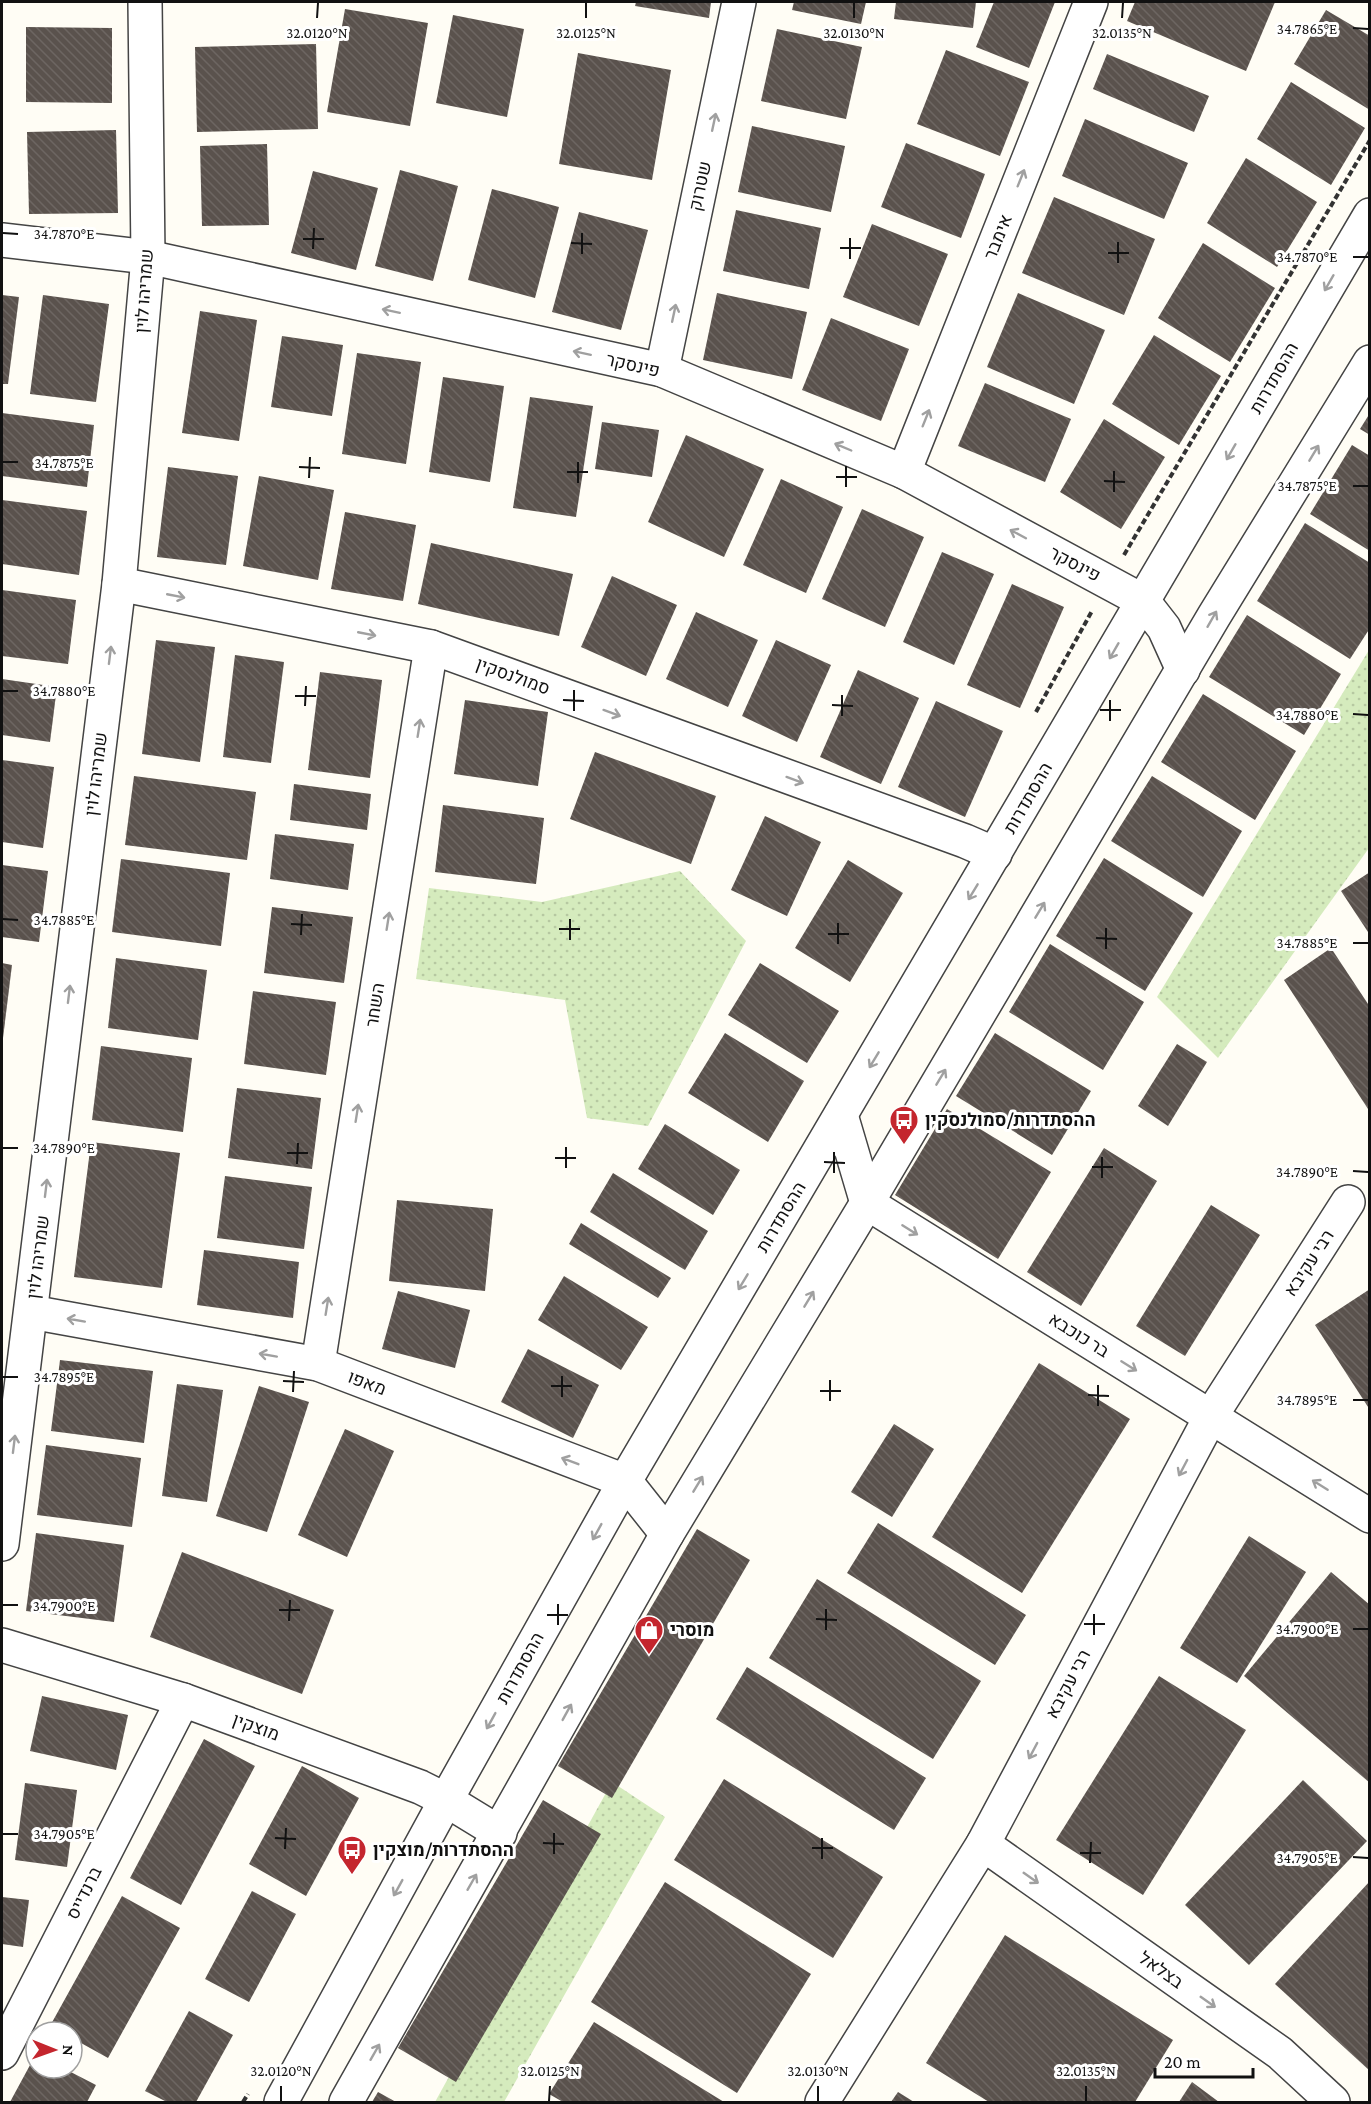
<svg xmlns="http://www.w3.org/2000/svg" width="1371" height="2104" viewBox="0 0 1371 2104" font-family="'Crimson Pro',Heebo,serif">
<style>
.green{fill:url(#green-dots)}
.building{fill:url(#building-back-hatch)}
.lines{fill:none;stroke-linecap:round;stroke-linejoin:round}
.minor-casing{stroke:#444;stroke-width:36}
.path{stroke:#333;stroke-width:4;stroke-dasharray:6 3;stroke-linecap:butt}
.minor{stroke:#fff;stroke-width:33}
.oneway{stroke:#a0a0a0}
.ticks{fill:none;stroke:#111;stroke-width:2}
.labels{text-anchor:middle;stroke-width:6;stroke-linejoin:round;paint-order:stroke}
.street-label{font-size:18px;fill:#111;stroke:#fff}
.poi-label{font-size:18px;font-weight:bold;fill:#111;stroke:#fff;text-anchor:start}
.ticks-label{font-size:15px;text-anchor:middle;fill:#111;stroke:#fff;stroke-width:6;stroke-linejoin:round;paint-order:stroke}
</style>
<defs>
<pattern id="green-dots" width="8" height="8" patternUnits="userSpaceOnUse" patternTransform="scale(1.5)"><rect width="8" height="8" fill="#d5ebbd"/><path d="M2 2h.1M6 6h.1" fill="none" stroke="#b6c8a1" stroke-width="1.8" stroke-linecap="round"/></pattern>
<pattern id="building-back-hatch" width="6" height="6" patternUnits="userSpaceOnUse" patternTransform="scale(1.5)"><rect width="6" height="6" fill="#5a524d"/><path d="M-1 5l2 2M0 0l6 6M5-1l2 2" fill="none" stroke="#6d6662"/></pattern>
</defs>
<rect width="100%" height="100%" fill="#fffdf5"/>
<g class="green">
<polygon points="1369,650 1369,848 1218,1058 1157,997"/>
<polygon points="680,871 746,941 648,1126 587,1118 565,1000 416,979 429,888 542,902"/>
<polygon points="612,1782 665,1817 504,2102 435,2102"/>
</g>
<g class="building">
<polygon points="636,2 711,2 709,18 635,6"/>
<polygon points="794,2 866,2 861,24 792,10"/>
<polygon points="896,2 976,2 973,28 894,19"/>
<polygon points="994,2 1055,2 1029,68 976,47"/>
<polygon points="1135,2 1275,2 1246,71 1127,21"/>
<polygon points="345,9 428,23 410,126 327,112"/>
<polygon points="1326,10 1370,36 1370,110 1294,64"/>
<polygon points="453,15 524,29 507,117 436,103"/>
<polygon points="26,27 112,28 112,103 26,102"/>
<polygon points="777,29 862,47 846,119 761,101"/>
<polygon points="316,44 318,129 197,132 195,47"/>
<polygon points="946,50 1029,82 1000,156 917,124"/>
<polygon points="578,53 671,70 652,180 559,164"/>
<polygon points="1107,54 1209,96 1194,132 1093,89"/>
<polygon points="1291,82 1365,128 1331,185 1257,139"/>
<polygon points="1085,119 1188,163 1164,219 1062,176"/>
<polygon points="752,126 845,146 831,212 738,192"/>
<polygon points="116,130 118,213 29,214 27,132"/>
<polygon points="906,143 985,174 961,238 881,207"/>
<polygon points="267,144 269,225 202,226 200,146"/>
<polygon points="1246,158 1317,202 1277,267 1207,223"/>
<polygon points="400,170 458,186 433,281 375,266"/>
<polygon points="313,171 378,188 356,270 291,253"/>
<polygon points="492,189 559,207 535,298 468,280"/>
<polygon points="1054,197 1155,239 1124,315 1022,273"/>
<polygon points="736,210 821,228 809,289 723,271"/>
<polygon points="579,212 648,230 621,330 552,312"/>
<polygon points="872,224 948,254 919,326 843,297"/>
<polygon points="1203,243 1275,288 1230,362 1158,318"/>
<polygon points="717,293 807,312 792,379 703,360"/>
<polygon points="1018,293 1105,330 1074,404 987,367"/>
<polygon points="2,295 19,297 8,384 2,384"/>
<polygon points="43,295 109,304 96,402 30,394"/>
<polygon points="200,311 257,320 239,441 182,433"/>
<polygon points="831,318 909,349 881,421 802,390"/>
<polygon points="1154,335 1221,376 1179,445 1112,404"/>
<polygon points="282,336 343,345 332,416 271,407"/>
<polygon points="357,353 421,362 406,464 342,454"/>
<polygon points="443,377 504,386 490,482 429,472"/>
<polygon points="985,383 1071,419 1045,482 958,446"/>
<polygon points="530,397 593,406 576,517 513,508"/>
<polygon points="2,413 94,425 87,487 2,476"/>
<polygon points="1370,413 1370,435 1360,429"/>
<polygon points="1104,419 1165,457 1121,529 1060,492"/>
<polygon points="602,422 659,430 652,477 595,469"/>
<polygon points="686,435 764,469 724,557 648,522"/>
<polygon points="1352,445 1370,456 1370,551 1310,514"/>
<polygon points="168,467 238,476 226,565 157,557"/>
<polygon points="259,476 334,490 318,580 243,566"/>
<polygon points="781,479 843,507 806,593 743,565"/>
<polygon points="2,500 87,511 79,575 2,564"/>
<polygon points="862,509 924,537 885,627 822,599"/>
<polygon points="345,512 416,525 403,601 331,589"/>
<polygon points="1305,523 1370,563 1370,628 1350,659 1257,601"/>
<polygon points="431,543 573,574 559,636 418,604"/>
<polygon points="942,552 994,574 954,665 903,642"/>
<polygon points="612,576 677,605 646,676 581,647"/>
<polygon points="1012,584 1064,607 1020,708 967,685"/>
<polygon points="2,590 76,600 68,664 2,656"/>
<polygon points="696,612 758,640 728,707 666,679"/>
<polygon points="1247,615 1341,674 1304,735 1209,677"/>
<polygon points="156,640 215,647 200,762 142,754"/>
<polygon points="776,640 831,665 797,742 742,716"/>
<polygon points="235,655 284,662 271,763 223,757"/>
<polygon points="858,670 919,698 881,784 820,757"/>
<polygon points="320,672 382,680 370,778 308,770"/>
<polygon points="2,679 57,687 50,742 2,735"/>
<polygon points="1203,694 1296,751 1255,820 1161,762"/>
<polygon points="465,700 548,712 538,786 454,774"/>
<polygon points="936,701 1003,731 965,817 898,787"/>
<polygon points="595,752 716,796 691,864 570,819"/>
<polygon points="2,760 54,767 43,848 2,842"/>
<polygon points="134,776 256,792 247,860 125,845"/>
<polygon points="1152,776 1242,831 1203,897 1111,841"/>
<polygon points="294,784 371,794 367,830 290,820"/>
<polygon points="443,805 544,818 536,884 435,872"/>
<polygon points="765,816 821,842 787,916 731,890"/>
<polygon points="275,834 354,844 348,890 270,879"/>
<polygon points="1104,858 1193,913 1145,991 1056,936"/>
<polygon points="121,859 230,873 221,946 112,932"/>
<polygon points="848,860 903,893 850,982 795,948"/>
<polygon points="2,865 48,871 39,942 2,937"/>
<polygon points="1370,872 1370,935 1341,891"/>
<polygon points="272,907 353,917 344,983 264,973"/>
<polygon points="1050,944 1144,1002 1103,1070 1009,1012"/>
<polygon points="1331,948 1370,1007 1370,1112 1284,980"/>
<polygon points="116,958 207,970 198,1040 108,1028"/>
<polygon points="2,963 12,965 3,1038 2,1038"/>
<polygon points="760,963 839,1011 807,1063 728,1015"/>
<polygon points="253,991 336,1002 326,1075 244,1064"/>
<polygon points="725,1033 804,1081 768,1142 688,1093"/>
<polygon points="995,1033 1091,1091 1052,1155 956,1096"/>
<polygon points="1177,1044 1207,1062 1168,1126 1138,1106"/>
<polygon points="101,1046 192,1058 183,1132 92,1120"/>
<polygon points="237,1088 321,1098 312,1169 228,1158"/>
<polygon points="947,1109 1051,1172 998,1259 895,1195"/>
<polygon points="665,1124 740,1170 713,1215 638,1169"/>
<polygon points="91,1142 180,1153 162,1288 74,1277"/>
<polygon points="1104,1148 1157,1181 1081,1306 1027,1272"/>
<polygon points="613,1173 708,1231 685,1270 590,1212"/>
<polygon points="225,1176 312,1187 304,1249 217,1238"/>
<polygon points="397,1200 493,1209 485,1291 389,1281"/>
<polygon points="1211,1205 1260,1235 1185,1356 1136,1326"/>
<polygon points="581,1223 671,1278 658,1298 569,1244"/>
<polygon points="204,1250 299,1262 293,1318 197,1305"/>
<polygon points="564,1276 648,1327 621,1370 538,1320"/>
<polygon points="1370,1289 1370,1410 1315,1325"/>
<polygon points="398,1291 470,1310 455,1368 382,1349"/>
<polygon points="528,1349 599,1385 573,1438 501,1402"/>
<polygon points="60,1360 153,1371 144,1443 51,1431"/>
<polygon points="1039,1363 1130,1419 1022,1593 932,1537"/>
<polygon points="177,1384 223,1390 207,1502 162,1496"/>
<polygon points="259,1386 309,1402 267,1532 216,1516"/>
<polygon points="894,1424 934,1449 892,1517 851,1492"/>
<polygon points="345,1429 394,1451 347,1557 298,1535"/>
<polygon points="46,1445 141,1458 132,1527 37,1515"/>
<polygon points="878,1523 1026,1615 995,1665 847,1573"/>
<polygon points="697,1529 750,1560 612,1798 558,1766"/>
<polygon points="36,1533 124,1545 114,1622 26,1611"/>
<polygon points="1249,1536 1306,1572 1237,1683 1180,1648"/>
<polygon points="182,1552 334,1610 302,1694 150,1637"/>
<polygon points="1331,1572 1370,1605 1370,1783 1244,1676"/>
<polygon points="817,1579 981,1681 933,1759 769,1658"/>
<polygon points="747,1667 926,1778 894,1830 716,1719"/>
<polygon points="1159,1676 1246,1730 1143,1895 1056,1840"/>
<polygon points="42,1696 128,1715 116,1770 30,1751"/>
<polygon points="204,1739 255,1766 181,1905 130,1878"/>
<polygon points="302,1766 359,1798 306,1896 249,1864"/>
<polygon points="724,1779 883,1877 833,1958 674,1860"/>
<polygon points="1303,1780 1367,1841 1249,1965 1185,1905"/>
<polygon points="25,1783 77,1790 67,1867 15,1860"/>
<polygon points="543,1800 601,1834 456,2082 398,2048"/>
<polygon points="1370,1881 1370,2071 1275,1984"/>
<polygon points="665,1882 811,1974 737,2093 591,2002"/>
<polygon points="252,1891 296,1914 249,2002 205,1979"/>
<polygon points="122,1896 180,1928 108,2058 72,2038 72,2032 61,2032 50,2026"/>
<polygon points="2,1897 29,1900 23,1947 2,1944"/>
<polygon points="1005,1935 1173,2040 1135,2102 989,2102 926,2063"/>
<polygon points="189,2011 233,2035 196,2102 167,2102 145,2091"/>
<polygon points="594,2022 724,2102 563,2102 549,2094"/>
<polygon points="36,2054 36,2068 63,2068 96,2085 87,2102 10,2102"/>
<polygon points="1192,2082 1219,2102 1179,2102"/>
<polygon points="378,2092 396,2102 372,2102"/>
<polygon points="898,2092 914,2102 891,2102"/>
</g>
<g class="lines">
<g class="minor-casing">
<g id="minor">
<polyline points="2,240 148,257 662,370 904,472 1143,601 1164,628 1183,670"/>
<polyline points="662,370 739,2"/>
<polyline points="904,472 1091,2"/>
<polyline points="119,584 431,647 965,841 995,854"/>
<polyline points="841,1115 867,1203 1370,1516"/>
<polyline points="31,1312 318,1364 625,1481 667,1534"/>
<polyline points="318,1364 431,647"/>
<polyline points="2,1544 119,584 148,257 145,2"/>
<polyline points="2,1645 183,1700 420,1787 446,1800 500,1833"/>
<polyline points="983,1844 1280,2053 1333,2102"/>
<polyline points="2,2053 183,1700"/>
<polyline points="281,2102 446,1800 625,1481 1370,215"/>
<polyline points="346,2102 667,1534 867,1203 1214,616 1370,362"/>
<polyline points="822,2102 983,1844 1211,1416 1348,1202"/>
</g>
</g>
<g class="path">
<polyline points="1124,555 1370,140"/>
<polyline points="1036,712 1092,611"/>
<polyline points="243,2102 248,2094"/>
</g>
<use href="#minor" class="minor"/>
</g>
<defs><path id="oneway-shaft" d="M-6 0H5M1.5-3L5.5 0L1.5 3" fill="none" stroke-width="1.6" stroke-linecap="round" stroke-linejoin="round" transform="scale(1.5)"/></defs>
<g class="oneway">
<use href="#oneway-shaft" transform="translate(714 122) rotate(-78)"/>
<use href="#oneway-shaft" transform="translate(1021 178) rotate(-68)"/>
<use href="#oneway-shaft" transform="translate(1329 283) rotate(120)"/>
<use href="#oneway-shaft" transform="translate(391 311) rotate(-168)"/>
<use href="#oneway-shaft" transform="translate(674 313) rotate(-78)"/>
<use href="#oneway-shaft" transform="translate(582 353) rotate(-168)"/>
<use href="#oneway-shaft" transform="translate(926 418) rotate(-68)"/>
<use href="#oneway-shaft" transform="translate(843 447) rotate(-157)"/>
<use href="#oneway-shaft" transform="translate(1231 452) rotate(120)"/>
<use href="#oneway-shaft" transform="translate(1314 453) rotate(-59)"/>
<use href="#oneway-shaft" transform="translate(1018 534) rotate(-152)"/>
<use href="#oneway-shaft" transform="translate(176 596) rotate(11)"/>
<use href="#oneway-shaft" transform="translate(1212 619) rotate(-60)"/>
<use href="#oneway-shaft" transform="translate(367 634) rotate(11)"/>
<use href="#oneway-shaft" transform="translate(1114 651) rotate(120)"/>
<use href="#oneway-shaft" transform="translate(110 655) rotate(-83)"/>
<use href="#oneway-shaft" transform="translate(612 713) rotate(20)"/>
<use href="#oneway-shaft" transform="translate(419 728) rotate(-81)"/>
<use href="#oneway-shaft" transform="translate(795 780) rotate(20)"/>
<use href="#oneway-shaft" transform="translate(973 892) rotate(121)"/>
<use href="#oneway-shaft" transform="translate(1040 910) rotate(-59)"/>
<use href="#oneway-shaft" transform="translate(388 921) rotate(-81)"/>
<use href="#oneway-shaft" transform="translate(69 994) rotate(-83)"/>
<use href="#oneway-shaft" transform="translate(874 1060) rotate(121)"/>
<use href="#oneway-shaft" transform="translate(941 1077) rotate(-59)"/>
<use href="#oneway-shaft" transform="translate(357 1113) rotate(-81)"/>
<use href="#oneway-shaft" transform="translate(46 1188) rotate(-83)"/>
<use href="#oneway-shaft" transform="translate(910 1230) rotate(32)"/>
<use href="#oneway-shaft" transform="translate(743 1282) rotate(121)"/>
<use href="#oneway-shaft" transform="translate(809 1299) rotate(-59)"/>
<use href="#oneway-shaft" transform="translate(327 1306) rotate(-81)"/>
<use href="#oneway-shaft" transform="translate(76 1320) rotate(-170)"/>
<use href="#oneway-shaft" transform="translate(268 1355) rotate(-170)"/>
<use href="#oneway-shaft" transform="translate(1129 1366) rotate(32)"/>
<use href="#oneway-shaft" transform="translate(14 1444) rotate(-83)"/>
<use href="#oneway-shaft" transform="translate(570 1461) rotate(-159)"/>
<use href="#oneway-shaft" transform="translate(1183 1468) rotate(118)"/>
<use href="#oneway-shaft" transform="translate(698 1484) rotate(-59)"/>
<use href="#oneway-shaft" transform="translate(1320 1485) rotate(-148)"/>
<use href="#oneway-shaft" transform="translate(597 1532) rotate(119)"/>
<use href="#oneway-shaft" transform="translate(567 1712) rotate(-61)"/>
<use href="#oneway-shaft" transform="translate(491 1721) rotate(119)"/>
<use href="#oneway-shaft" transform="translate(1033 1751) rotate(118)"/>
<use href="#oneway-shaft" transform="translate(1031 1878) rotate(35)"/>
<use href="#oneway-shaft" transform="translate(472 1882) rotate(-60)"/>
<use href="#oneway-shaft" transform="translate(398 1888) rotate(119)"/>
<use href="#oneway-shaft" transform="translate(1208 2002) rotate(35)"/>
<use href="#oneway-shaft" transform="translate(375 2052) rotate(-60)"/>
</g>
<path class="ticks" d="M317,18L318,3M586,18V3M854,18V3M1122,18L1123,3M1353,28L1368,29M3,233L18,234M303,239H324M571,243L592,244M840,248H861M313,249L314,228M1108,253H1129M582,254V233M1353,257H1368M850,259V238M1118,263V242M3,462H18M299,467L320,468M567,472H588M836,477H857M309,478L310,457M1104,481L1125,482M578,483V462M1353,486H1368M846,487V466M1114,492V471M3,691H18M295,696H316M563,700L584,701M832,705L853,706M305,706L306,686M1100,710H1121M574,711V690M1353,714L1368,715M842,716V695M1110,721V700M3,919L18,920M291,924L312,925M559,929H580M828,934H849M301,935L302,914M1096,938L1117,939M570,940V919M1353,943H1368M838,944V923M1106,949V928M3,1148H18M287,1153H308M555,1158H576M824,1162L845,1163M297,1164L298,1143M1092,1167H1113M566,1168V1147M1353,1171L1368,1172M834,1173V1152M1102,1178V1157M3,1377H18M283,1381L304,1382M551,1386H572M820,1391H841M293,1392L294,1371M1088,1395L1109,1396M562,1397V1376M1353,1400H1368M830,1401V1380M1098,1406V1385M3,1605H18M279,1610H300M547,1615H568M816,1619L837,1620M289,1621L290,1600M1084,1624H1105M558,1625V1604M1353,1629H1368M826,1630V1609M1094,1635V1614M3,1834H18M275,1838L296,1839M543,1843L564,1844M812,1848H833M285,1849L286,1828M1080,1853H1101M554,1854V1833M1353,1857L1368,1858M822,1859V1838M1090,1863L1091,1842M281,2101V2086M549,2101L550,2086M818,2101V2086M1086,2101V2086"/>
<defs>
<g id="bus-pin" transform="scale(1.5)"><path d="M0 17L-7.5 6A9.5 9.5 0 1 1 7.5 6Z" fill="#c4262e" stroke="#fff"/><path d="M-5-6H5V4H4V6H2V4H-2V6H-4V4H-5ZM-3.5-4V0h7V-4ZM-3.5 1.2v1.5H-2V1.2ZM2 1.2v1.5H3.5V1.2Z" fill="#fff"/></g>
<g id="shop-pin" transform="scale(1.5)"><path d="M0 17L-7.5 6A9.5 9.5 0 1 1 7.5 6Z" fill="#c4262e" stroke="#fff"/><path d="M-5-2.5h2.3a2.7 3.5 0 0 1 5.4 0H5L5.5 6h-11ZM-1.5-2.5h3a1.5 2.3 0 0 0-3 0Z" fill="#fff"/></g>
</defs>
<g fill-rule="evenodd">
<use href="#bus-pin" x="904" y="1120"/>
<use href="#shop-pin" x="649" y="1630"/>
<use href="#bus-pin" x="352" y="1850"/>
</g>
<g class="labels">
<g class="street-label">
<text transform="translate(700 186) rotate(-78)" y="6">שטרוק</text>
<text transform="translate(998 237) rotate(-68)" y="6">אימבר</text>
<text transform="translate(144 291) rotate(-86)" y="6">שמריהו לוין</text>
<text transform="translate(633 365) rotate(13)" y="6">פינסקר</text>
<text transform="translate(1274 378) rotate(-60)" y="6">ההסתדרות</text>
<text transform="translate(1075 564) rotate(28)" y="6">פינסקר</text>
<text transform="translate(513 676) rotate(20)" y="6">סמולנסקין</text>
<text transform="translate(96 774) rotate(-83)" y="6">שמריהו לוין</text>
<text transform="translate(1028 798) rotate(-60)" y="6">ההסתדרות</text>
<text transform="translate(375 1005) rotate(-81)" y="6">השחר</text>
<text transform="translate(781 1217) rotate(-59)" y="6">ההסתדרות</text>
<text transform="translate(38 1257) rotate(-83)" y="6">שמריהו לוין</text>
<text transform="translate(1309 1263) rotate(-57)" y="6">רבי עקיבא</text>
<text transform="translate(1079 1335) rotate(32)" y="6">בר כוכבא</text>
<text transform="translate(367 1383) rotate(21)" y="6">מאפו</text>
<text transform="translate(520 1668) rotate(-61)" y="6">ההסתדרות</text>
<text transform="translate(1068 1684) rotate(-62)" y="6">רבי עקיבא</text>
<text transform="translate(256 1727) rotate(20)" y="6">מוצקין</text>
<text transform="translate(84 1893) rotate(-63)" y="6">ברנדייס</text>
<text transform="translate(1161 1970) rotate(35)" y="6">בצלאל</text>
</g>
<g class="poi-label">
<text x="925" y="1126">ההסתדרות/סמולנסקין</text>
<text x="670" y="1636">מוסרי</text>
<text x="373" y="1856">ההסתדרות/מוצקין</text>
</g>
</g>
<g class="ticks-label">
<text x="1307" y="34">34.7865°E</text>
<text x="317" y="38">32.0120°N</text>
<text x="586" y="38">32.0125°N</text>
<text x="854" y="38">32.0130°N</text>
<text x="1122" y="38">32.0135°N</text>
<text x="64" y="239">34.7870°E</text>
<text x="1307" y="262">34.7870°E</text>
<text x="64" y="468">34.7875°E</text>
<text x="1307" y="491">34.7875°E</text>
<text x="64" y="696">34.7880°E</text>
<text x="1307" y="720">34.7880°E</text>
<text x="64" y="925">34.7885°E</text>
<text x="1307" y="948">34.7885°E</text>
<text x="64" y="1153">34.7890°E</text>
<text x="1307" y="1177">34.7890°E</text>
<text x="64" y="1382">34.7895°E</text>
<text x="1307" y="1405">34.7895°E</text>
<text x="64" y="1611">34.7900°E</text>
<text x="1307" y="1634">34.7900°E</text>
<text x="64" y="1839">34.7905°E</text>
<text x="1307" y="1863">34.7905°E</text>
<text x="281" y="2076">32.0120°N</text>
<text x="550" y="2076">32.0125°N</text>
<text x="818" y="2076">32.0130°N</text>
<text x="1086" y="2076">32.0135°N</text>
</g>
<rect width="1371" height="2104" fill="none" stroke="#111111" stroke-width="6"/>
<g transform="translate(54 2050) rotate(91)"><circle r="28" fill="#ffffff" stroke="#a0a0a0" stroke-width="1.5"/>
<path d="M0-4.5L10 22L0 15L-10 22Z" fill="#c4262e"/>
<text y="-9" font-size="16" font-weight="bold" text-anchor="middle" fill="#111111">N</text>
</g>
<path d="M1155 2068v9h98v-9" fill="none" stroke="#111111" stroke-width="3"/>
<text x="1164" y="2068" font-size="18" fill="#111111" stroke="#ffffff" stroke-width="4.5" paint-order="stroke">20 m</text>
</svg>
